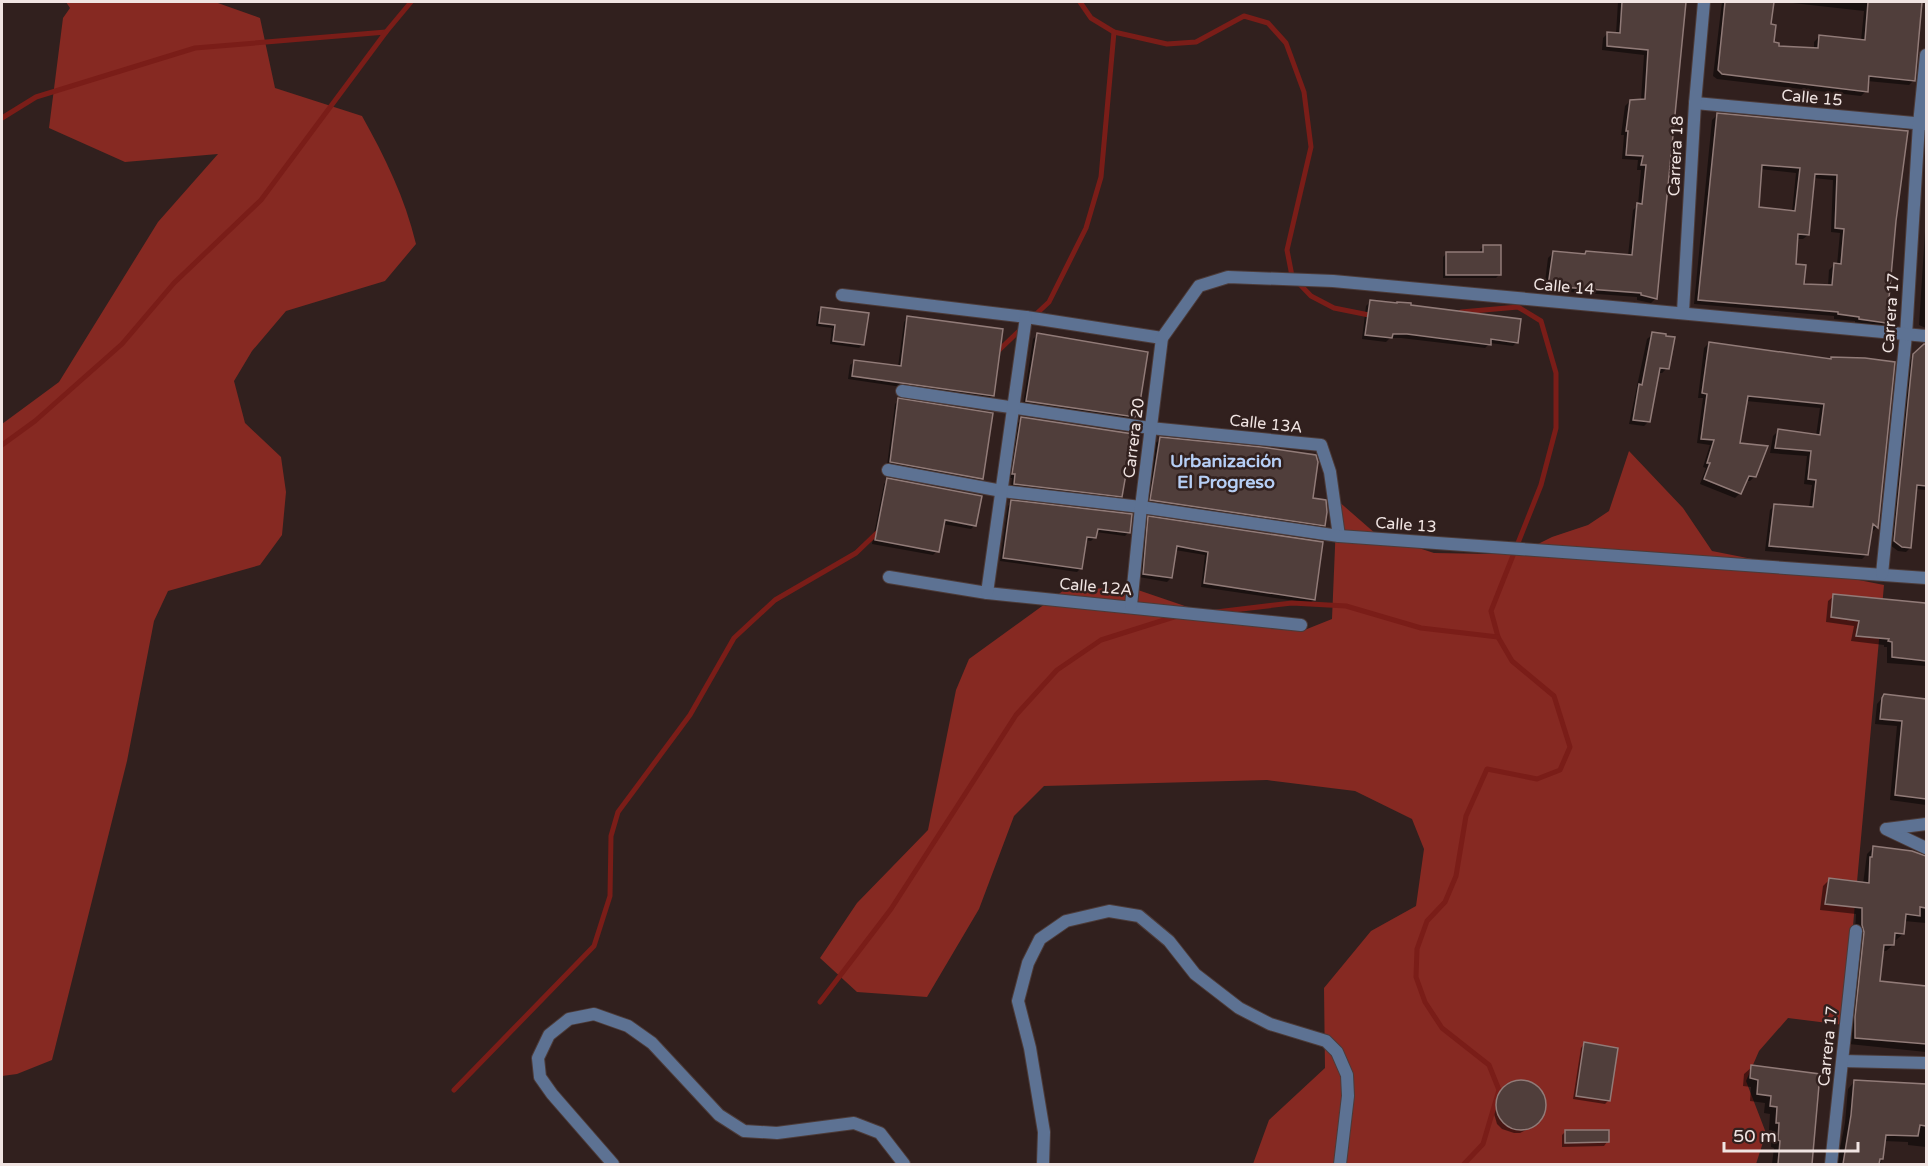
<svg xmlns="http://www.w3.org/2000/svg" width="1928" height="1166" viewBox="0 0 1928 1166" font-family="'Varela Round',sans-serif">
<style>
.forest{fill:#862922}
.shadow{fill:#0007;fill-rule:evenodd}
.lines{fill:none;stroke-linecap:round;stroke-linejoin:round}
.stream{stroke:#7a1d18;stroke-width:5}
.building{fill:#503e3b;stroke:#917b78;stroke-width:1.5;fill-rule:evenodd}
.street-casing{stroke:#4c3b39;stroke-width:14}
.street{stroke:#5d7293;stroke-width:12}
.labels{text-anchor:middle;stroke-width:5;stroke-linejoin:round;paint-order:stroke}
.street-label{font-size:16px;fill:#f0e4e2;stroke:#31201e}
.neighbourhood-label{font-size:18px;font-weight:bold;fill:#b6cef5;stroke:#31201e}
</style>
<rect width="100%" height="100%" fill="#31201e"/>
<g class="forest">
<path d="M66,2H215L260,18L275,88L362,116C385,157 405,198 416,244L385,281L286,311L252,351L234,381L245,423L281,457L286,492L282,535L260,565L168,591L154,621L127,761L52,1060L17,1074L2,1076V424L59,382L158,222L218,154L125,162L49,128L63,18L70,8Z"/>
<polygon points="1629,451 1683,508 1712,551 1884,585 1844,1025 1788,1018 1759,1051 1746,1081 1766,1133 1756,1164 1253,1164 1269,1120 1325,1068 1324,988 1371,931 1416,906 1424,849 1412,819 1355,791 1267,780 1044,786 1014,816 979,909 927,997 857,992 820,958 857,903 928,830 956,690 969,659 1067,588 1135,589 1223,619 1302,631 1332,619 1337,500 1376,534 1434,553 1490,554 1534,546 1552,537 1588,525 1609,511"/>
</g>
<g class="shadow">
<polygon points="1618,2 1685,2 1656,298 1651,303 1637,300 1637,297 1544,290 1548,258 1553,253 1583,255 1586,253 1628,256 1633,210 1638,205 1641,170 1637,170 1638,160 1622,159 1624,135 1621,135 1625,106 1630,101 1641,100 1644,55 1602,50 1603,38 1608,33 1616,34"/>
<polygon points="1722,2 1773,2 1769,25 1772,44 1777,48 1814,50 1814,42 1819,37 1861,41 1864,11 1784,2 1920,2 1914,80 1909,85 1867,81 1866,91 1861,96 1717,79 1713,76"/>
<path d="M1717,115L1906,132L1885,322L1880,327L1855,324V321L1834,319V316L1694,304L1712,120ZM1760,169L1796,173L1792,212L1757,209ZM1813,178L1833,180L1831,232L1840,233L1837,265H1834L1829,270L1828,286L1803,285L1794,265L1796,239H1803L1808,235Z"/>
<polygon points="1926,217 1926,328 1919,325"/>
<polygon points="1484,246 1500,274 1496,278 1443,278 1443,257 1447,253 1480,253 1480,250"/>
<polygon points="1370,302 1517,342 1513,346 1490,343 1485,348 1401,338 1390,338 1386,342 1362,339 1366,306"/>
<polygon points="822,308 863,344 859,348 830,344 832,328 816,326 818,312"/>
<polygon points="908,317 992,396 988,400 848,379 850,365 855,361 898,367 904,322"/>
<polygon points="1653,334 1664,338 1667,368 1662,373 1658,373 1649,421 1644,426 1629,424 1647,339"/>
<polygon points="1037,335 1136,414 1130,421 1023,405 1033,339"/>
<polygon points="1709,343 1829,361 1832,358 1893,364 1877,527 1872,532 1871,531 1867,554 1862,559 1765,551 1770,510 1775,505 1809,508 1812,485 1804,484 1807,456 1770,453 1773,436 1778,431 1816,436 1820,408 1746,401 1738,444 1755,476 1750,481 1745,481 1740,493 1735,498 1700,484 1706,468 1703,467 1710,445 1697,443 1703,398 1698,398 1704,348"/>
<polygon points="1919,351 1926,351 1926,490 1915,489 1910,548 1906,552 1898,551 1890,545 1909,360"/>
<polygon points="899,400 982,478 978,482 887,466 895,404"/>
<polygon points="1022,419 1121,496 1117,500 1011,488 1012,478 1009,478 1018,423"/>
<polygon points="1160,439 1311,499 1324,525 1320,529 1147,504 1156,443"/>
<polygon points="887,480 975,525 971,529 943,524 937,551 933,555 872,544 884,484"/>
<polygon points="1012,502 1129,532 1125,536 1096,532 1095,537 1091,541 1085,540 1081,568 1077,572 1000,561 1008,506"/>
<polygon points="1149,518 1314,600 1310,603 1201,587 1205,555 1175,550 1171,578 1167,582 1139,577 1145,522"/>
<polygon points="1834,596 1926,605 1926,666 1887,663 1887,647 1884,647 1884,645 1851,641 1854,626 1826,622 1828,601"/>
<polygon points="1885,695 1899,701 1926,703 1926,805 1890,800 1897,726 1875,724 1877,704"/>
<polygon points="1873,848 1912,852 1926,858 1926,923 1904,921 1903,934 1896,940 1893,940 1893,945 1886,951 1882,951 1879,983 1926,988 1926,1052 1849,1044 1856,914 1820,910 1823,886 1829,880 1863,884 1867,854"/>
<polygon points="1584,1044 1609,1100 1605,1104 1573,1099 1581,1048"/>
<polygon points="1752,1067 1814,1129 1811,1164 1772,1164 1774,1148 1771,1147 1772,1130 1769,1130 1770,1114 1764,1113 1765,1103 1750,1101 1751,1087 1743,1086 1744,1074"/>
<polygon points="1518,1082 1528,1083 1539,1090 1545,1104 1544,1110 1532,1127 1520,1133 1514,1133 1502,1129 1497,1124 1493,1110 1498,1095 1511,1084"/>
<polygon points="1854,1082 1926,1087 1926,1147 1908,1145 1908,1142 1884,1141 1881,1164 1837,1164 1845,1123 1848,1089"/>
<polygon points="1566,1131 1607,1142 1604,1146 1562,1147 1562,1135"/>
</g>
<g class="lines">
<g class="stream">
<polyline points="1080,2 1091,18 1114,32 1167,44 1196,42 1244,16 1268,23 1286,43 1304,92 1311,147 1287,250 1292,276 1311,296 1334,308 1374,316"/>
<polyline points="2,118 36,97 195,48 386,32"/>
<polyline points="1461,312 1518,307 1541,321 1556,373 1556,428 1541,485 1491,611 1498,637 1512,661 1554,696 1570,747 1560,770 1537,779 1487,769 1466,816 1456,876 1445,902 1427,921 1417,949 1416,977 1425,1002 1442,1028 1489,1065 1499,1090 1483,1144 1464,1164"/>
<polyline points="1033,317 1049,302 1086,228 1101,177 1114,32"/>
<polyline points="996,353 1022,328"/>
<polyline points="2,445 35,421 122,344 174,283 261,200 386,32 411,2"/>
<polyline points="1216,612 1292,603 1346,606 1421,628 1498,637"/>
<polyline points="820,1002 891,909 1016,715 1057,670 1101,640 1177,616"/>
<polyline points="454,1090 594,946 610,896 611,836 618,812 690,715 734,638 775,600 856,553 880,530"/>
</g>
</g>
<g class="building">
<polygon points="1622,2 1686,2 1657,299 1641,295 1641,293 1548,286 1553,251 1585,254 1586,251 1632,255 1637,203 1642,204 1646,165 1641,165 1643,156 1626,155 1628,131 1626,131 1630,100 1645,99 1648,50 1607,46 1607,32 1620,33"/>
<polygon points="1725,2 1774,2 1771,24 1776,25 1774,42 1779,43 1779,46 1818,48 1819,35 1865,40 1868,2 1922,2 1915,81 1869,76 1868,92 1722,74 1718,70"/>
<path d="M1717,113L1908,131L1896,221L1888,309L1895,310L1886,323L1859,319V317L1838,314V312L1698,300ZM1762,165L1800,168L1795,211L1759,207ZM1815,174L1837,175L1835,228L1844,229L1841,264L1834,263L1832,285L1804,284L1806,265L1796,264L1798,234L1809,235Z"/>
<polygon points="1483,245 1501,245 1501,275 1446,275 1446,252 1483,252"/>
<polygon points="1370,300 1397,303 1397,302 1411,303 1411,305 1521,319 1518,343 1491,339 1491,345 1407,334 1393,334 1392,338 1365,335"/>
<polygon points="821,307 869,313 864,345 833,341 835,325 819,323"/>
<polygon points="907,316 1003,329 994,396 852,376 854,360 901,366"/>
<polygon points="1652,332 1666,334 1666,336 1675,337 1669,369 1660,368 1650,422 1633,420 1639,384 1642,385"/>
<polygon points="1037,333 1148,352 1138,415 1136,415 1135,417 1026,401"/>
<polygon points="1709,342 1831,359 1831,357 1865,358 1895,362 1878,528 1873,524 1868,555 1769,546 1774,504 1813,507 1816,480 1808,479 1811,451 1775,448 1778,429 1820,435 1824,404 1748,396 1740,443 1768,446 1756,477 1749,476 1741,494 1704,479 1710,463 1707,463 1714,440 1701,439 1707,394 1702,393"/>
<polygon points="1924,344 1926,344 1926,486 1917,485 1911,548 1902,547 1894,541 1912,363 1913,354"/>
<polygon points="898,398 993,413 983,479 890,462"/>
<polygon points="1021,417 1133,434 1122,497 1014,484 1015,474 1012,474"/>
<polygon points="1160,437 1261,447 1316,455 1318,462 1313,498 1326,500 1327,512 1325,526 1150,500"/>
<polygon points="887,478 982,496 976,526 945,520 939,552 875,540"/>
<polygon points="1011,500 1132,514 1130,533 1098,529 1096,538 1087,537 1082,569 1003,558"/>
<polygon points="1148,516 1323,542 1315,600 1204,583 1208,552 1177,546 1172,578 1143,574"/>
<polygon points="1833,594 1925,603 1926,605 1926,661 1892,657 1892,642 1888,641 1889,639 1856,636 1859,621 1831,617"/>
<polygon points="1884,694 1926,699 1926,799 1895,795 1902,721 1880,719 1882,698"/>
<polygon points="1873,846 1912,851 1926,856 1926,908 1920,907 1920,916 1906,914 1904,934 1895,933 1894,945 1884,945 1880,981 1926,986 1926,1044 1855,1038 1855,1017 1864,932 1862,925 1862,908 1825,904 1829,878 1869,883 1870,857 1872,857"/>
<polygon points="1584,1042 1618,1048 1610,1101 1576,1096"/>
<polygon points="1751,1065 1820,1074 1812,1164 1778,1164 1780,1141 1778,1140 1779,1123 1776,1123 1777,1107 1770,1106 1771,1096 1757,1094 1758,1080 1750,1078"/>
<polygon points="1854,1080 1926,1084 1926,1126 1920,1125 1918,1136 1886,1135 1883,1159 1880,1159 1879,1164 1843,1164 1851,1115"/>
<circle cx="1521" cy="1105" r="25"/>
<polygon points="1565,1130 1609,1130 1609,1142 1565,1143"/>
</g>
<g class="lines">
<g class="street-casing">
<g id="street">
<polyline points="1695,103 1925,124"/>
<polyline points="842,295 1026,317 1162,338"/>
<polyline points="1683,312 1695,103 1704,2"/>
<polyline points="902,391 1150,428 1321,445 1330,472 1339,536"/>
<polyline points="888,470 1002,491 1141,507 1339,536 1926,578"/>
<polyline points="1882,574 1906,335 1919,124 1926,55"/>
<polyline points="889,577 987,593 1301,625"/>
<polyline points="987,593 1026,317"/>
<polyline points="1131,606 1141,507 1162,338 1199,286 1228,277 1333,281 1926,336"/>
<polyline points="1886,829 1926,848"/>
<polyline points="1887,829 1926,824"/>
<polyline points="1843,1061 1926,1063"/>
<polyline points="613,1164 552,1094 540,1077 538,1058 549,1035 569,1019 594,1014 628,1026 652,1043 719,1115 744,1131 777,1133 854,1123 880,1133 904,1164"/>
<polyline points="1043,1164 1044,1132 1030,1048 1018,1001 1028,963 1040,939 1066,921 1109,911 1139,916 1169,941 1195,974 1239,1008 1270,1024 1326,1041 1337,1052 1347,1075 1348,1096 1340,1164"/>
<polyline points="1831,1164 1856,931"/>
</g>
</g>
<use href="#street" class="street"/>
</g>
<g class="labels">
<g class="street-label">
<text transform="translate(1812 97) rotate(5)" y="6">Calle 15</text>
<text transform="translate(1675 156) rotate(-87)" y="6">Carrera 18</text>
<text transform="translate(1564 286) rotate(5)" y="6">Calle 14</text>
<text transform="translate(1890 313) rotate(-86)" y="6">Carrera 17</text>
<text transform="translate(1266 423) rotate(6)" y="6">Calle 13A</text>
<text transform="translate(1133 438) rotate(-83)" y="6">Carrera 20</text>
<text transform="translate(1406 524) rotate(4)" y="6">Calle 13</text>
<text transform="translate(1096 586) rotate(5)" y="6">Calle 12A</text>
<text transform="translate(1827 1046) rotate(-84)" y="6">Carrera 17</text>
</g>
<g class="neighbourhood-label">
<text x="1226" y="467">Urbanización<tspan x="1226" dy="21">El Progreso</tspan></text>
</g>
</g>
<rect width="1928" height="1166" fill="none" stroke="#f0e4e2" stroke-width="6"/>
<path d="M1724 1142v9h134v-9" fill="none" stroke="#f0e4e2" stroke-width="3"/>
<text x="1733" y="1142" font-size="18" fill="#f0e4e2" stroke="#31201e" stroke-width="4.5" paint-order="stroke">50 m</text>
</svg>
